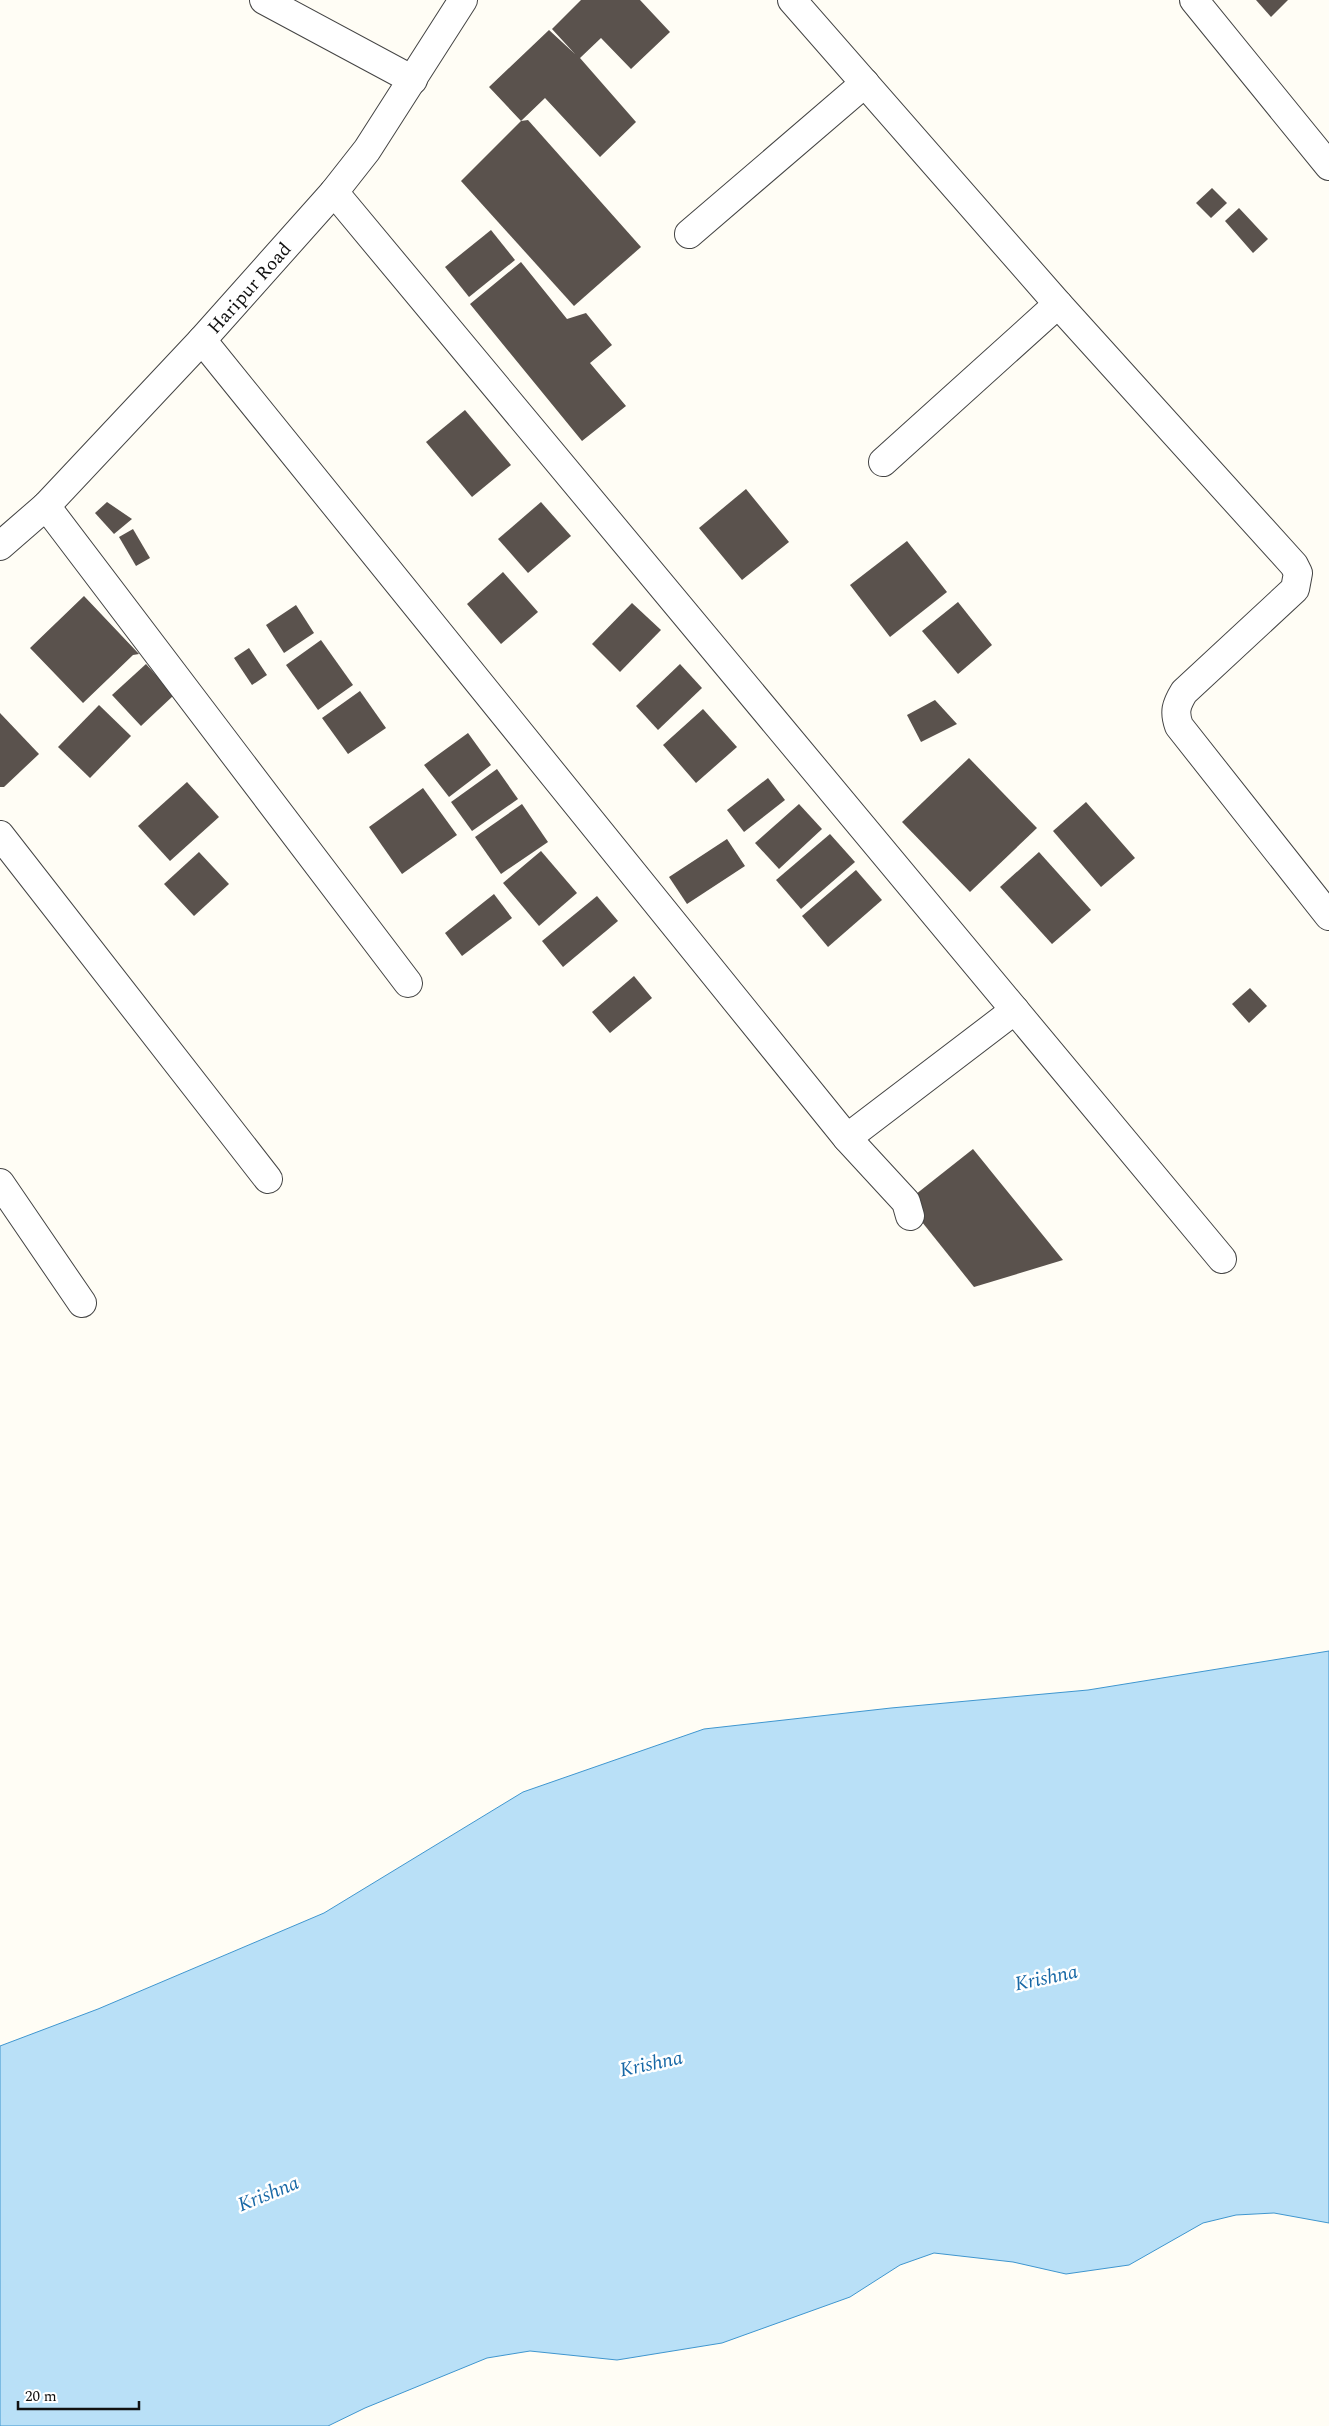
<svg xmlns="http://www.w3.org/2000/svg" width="1329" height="2426" viewBox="0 0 1329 2426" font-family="Spectral,serif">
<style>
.water{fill:#b9e0f7;stroke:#3f96cf}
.building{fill:#5a524d}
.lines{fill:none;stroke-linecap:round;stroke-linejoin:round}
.minor-casing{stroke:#444;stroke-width:30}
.minor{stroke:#fff;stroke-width:28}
.labels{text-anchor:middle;stroke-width:5;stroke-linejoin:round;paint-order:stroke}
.street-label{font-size:19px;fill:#111;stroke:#fff}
.water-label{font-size:20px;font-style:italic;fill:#1768a6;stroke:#fff}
</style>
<rect width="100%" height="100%" fill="#fffdf5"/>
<polygon class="water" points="1329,1651 1329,2223 1274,2213 1236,2215 1203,2223 1129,2265 1066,2274 1013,2262 934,2253 900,2265 850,2297 722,2343 617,2360 530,2351 487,2358 365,2408 328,2426 0,2426 0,2046 98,2009 324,1913 523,1792 704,1729 891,1708 1088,1690"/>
<g class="building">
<polygon points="581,0 640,0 670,32 631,69 601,38 580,58 636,122 600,157 545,98 521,121 489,87 549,30 575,54 552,29"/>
<polygon points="1256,0 1288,0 1271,17"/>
<polygon points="528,120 641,247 574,306 461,181 521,121"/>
<polygon points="1212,188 1227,203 1211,218 1196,203"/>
<polygon points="1239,208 1268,239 1253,253 1225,221"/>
<polygon points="491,230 515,260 469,297 445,267"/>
<polygon points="521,262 567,319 586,313 612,345 590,363 626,406 582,441 470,304"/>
<polygon points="465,410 511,465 472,497 426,442"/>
<polygon points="746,489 789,542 742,580 699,528"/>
<polygon points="107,502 132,519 114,534 95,513"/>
<polygon points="541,502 571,536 528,573 498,539"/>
<polygon points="133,529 150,558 136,566 119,537"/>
<polygon points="907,541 947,592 890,637 850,585"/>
<polygon points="503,572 538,612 501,644 467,604"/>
<polygon points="84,596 139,654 133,655 83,703 30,648"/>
<polygon points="958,602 992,645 958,674 922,631"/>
<polygon points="632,603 661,630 620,672 592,644"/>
<polygon points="296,605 314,633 284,653 266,625"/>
<polygon points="321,640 353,685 318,710 286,665"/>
<polygon points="249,648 267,675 252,685 234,658"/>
<polygon points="146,664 174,695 141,726 112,695"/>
<polygon points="680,664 702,688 658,730 636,706"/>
<polygon points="360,691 386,728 348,754 322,718"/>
<polygon points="935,700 957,724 921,742 907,715"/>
<polygon points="99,705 131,736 90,778 58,747"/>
<polygon points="703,709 737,747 696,783 663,745"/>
<polygon points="0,713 39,754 4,787 0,787"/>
<polygon points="468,733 491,765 449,797 424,765"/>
<polygon points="969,758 1037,828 970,892 902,822"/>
<polygon points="497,769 518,799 472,831 451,802"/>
<polygon points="768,778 785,800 744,832 727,810"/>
<polygon points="187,782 219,817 170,861 138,826"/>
<polygon points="423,788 457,835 402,874 369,827"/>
<polygon points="1086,802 1135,858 1101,887 1053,831"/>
<polygon points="522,804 548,842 501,874 475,837"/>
<polygon points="799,804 822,829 779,869 755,843"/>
<polygon points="830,834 855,862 801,909 776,880"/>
<polygon points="727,839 745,866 687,904 669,877"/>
<polygon points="541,851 577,893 539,926 503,883"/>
<polygon points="199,852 229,884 194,916 164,884"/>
<polygon points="1039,852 1091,910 1052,944 1000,887"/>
<polygon points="856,870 882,900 828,947 802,916"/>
<polygon points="494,894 512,918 462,956 445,933"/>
<polygon points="597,896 618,921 563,967 542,941"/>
<polygon points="634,976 652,998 610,1033 592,1012"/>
<polygon points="1250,988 1267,1006 1249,1023 1232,1004"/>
<polygon points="973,1149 1063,1260 974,1287 906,1202"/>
</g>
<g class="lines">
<g class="minor-casing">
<g id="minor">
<polyline points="264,0 413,80"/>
<path d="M792,0L1058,304L1294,565L1298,573L1295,589L1184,692C1176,705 1174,712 1179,726L1329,916"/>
<polyline points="1194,0 1329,166"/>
<polyline points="334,192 1222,1259"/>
<polyline points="689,234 865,83"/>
<polyline points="202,340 847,1138 906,1202 910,1216"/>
<polyline points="883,462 1058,304"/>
<polyline points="46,506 408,983"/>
<path id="s1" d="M0,546L46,506L202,340L334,192L367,150L463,0"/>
<polyline points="0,835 268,1179"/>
<polyline points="847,1138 1015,1010"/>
<polyline points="0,1183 82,1303"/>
</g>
</g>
<use href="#minor" class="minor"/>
</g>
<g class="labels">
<g class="street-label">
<text dy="7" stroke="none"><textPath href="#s1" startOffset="359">Haripur Road</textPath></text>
</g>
<g class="water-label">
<text transform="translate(1046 1977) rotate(-12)" y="7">Krishna</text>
<text transform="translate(651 2063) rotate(-12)" y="7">Krishna</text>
<text transform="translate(268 2193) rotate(-22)" y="7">Krishna</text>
</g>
</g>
<path d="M18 2401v8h121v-8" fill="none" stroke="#111111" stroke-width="2.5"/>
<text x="25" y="2401" font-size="15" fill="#111111" stroke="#ffffff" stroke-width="4" paint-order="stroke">20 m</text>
</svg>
